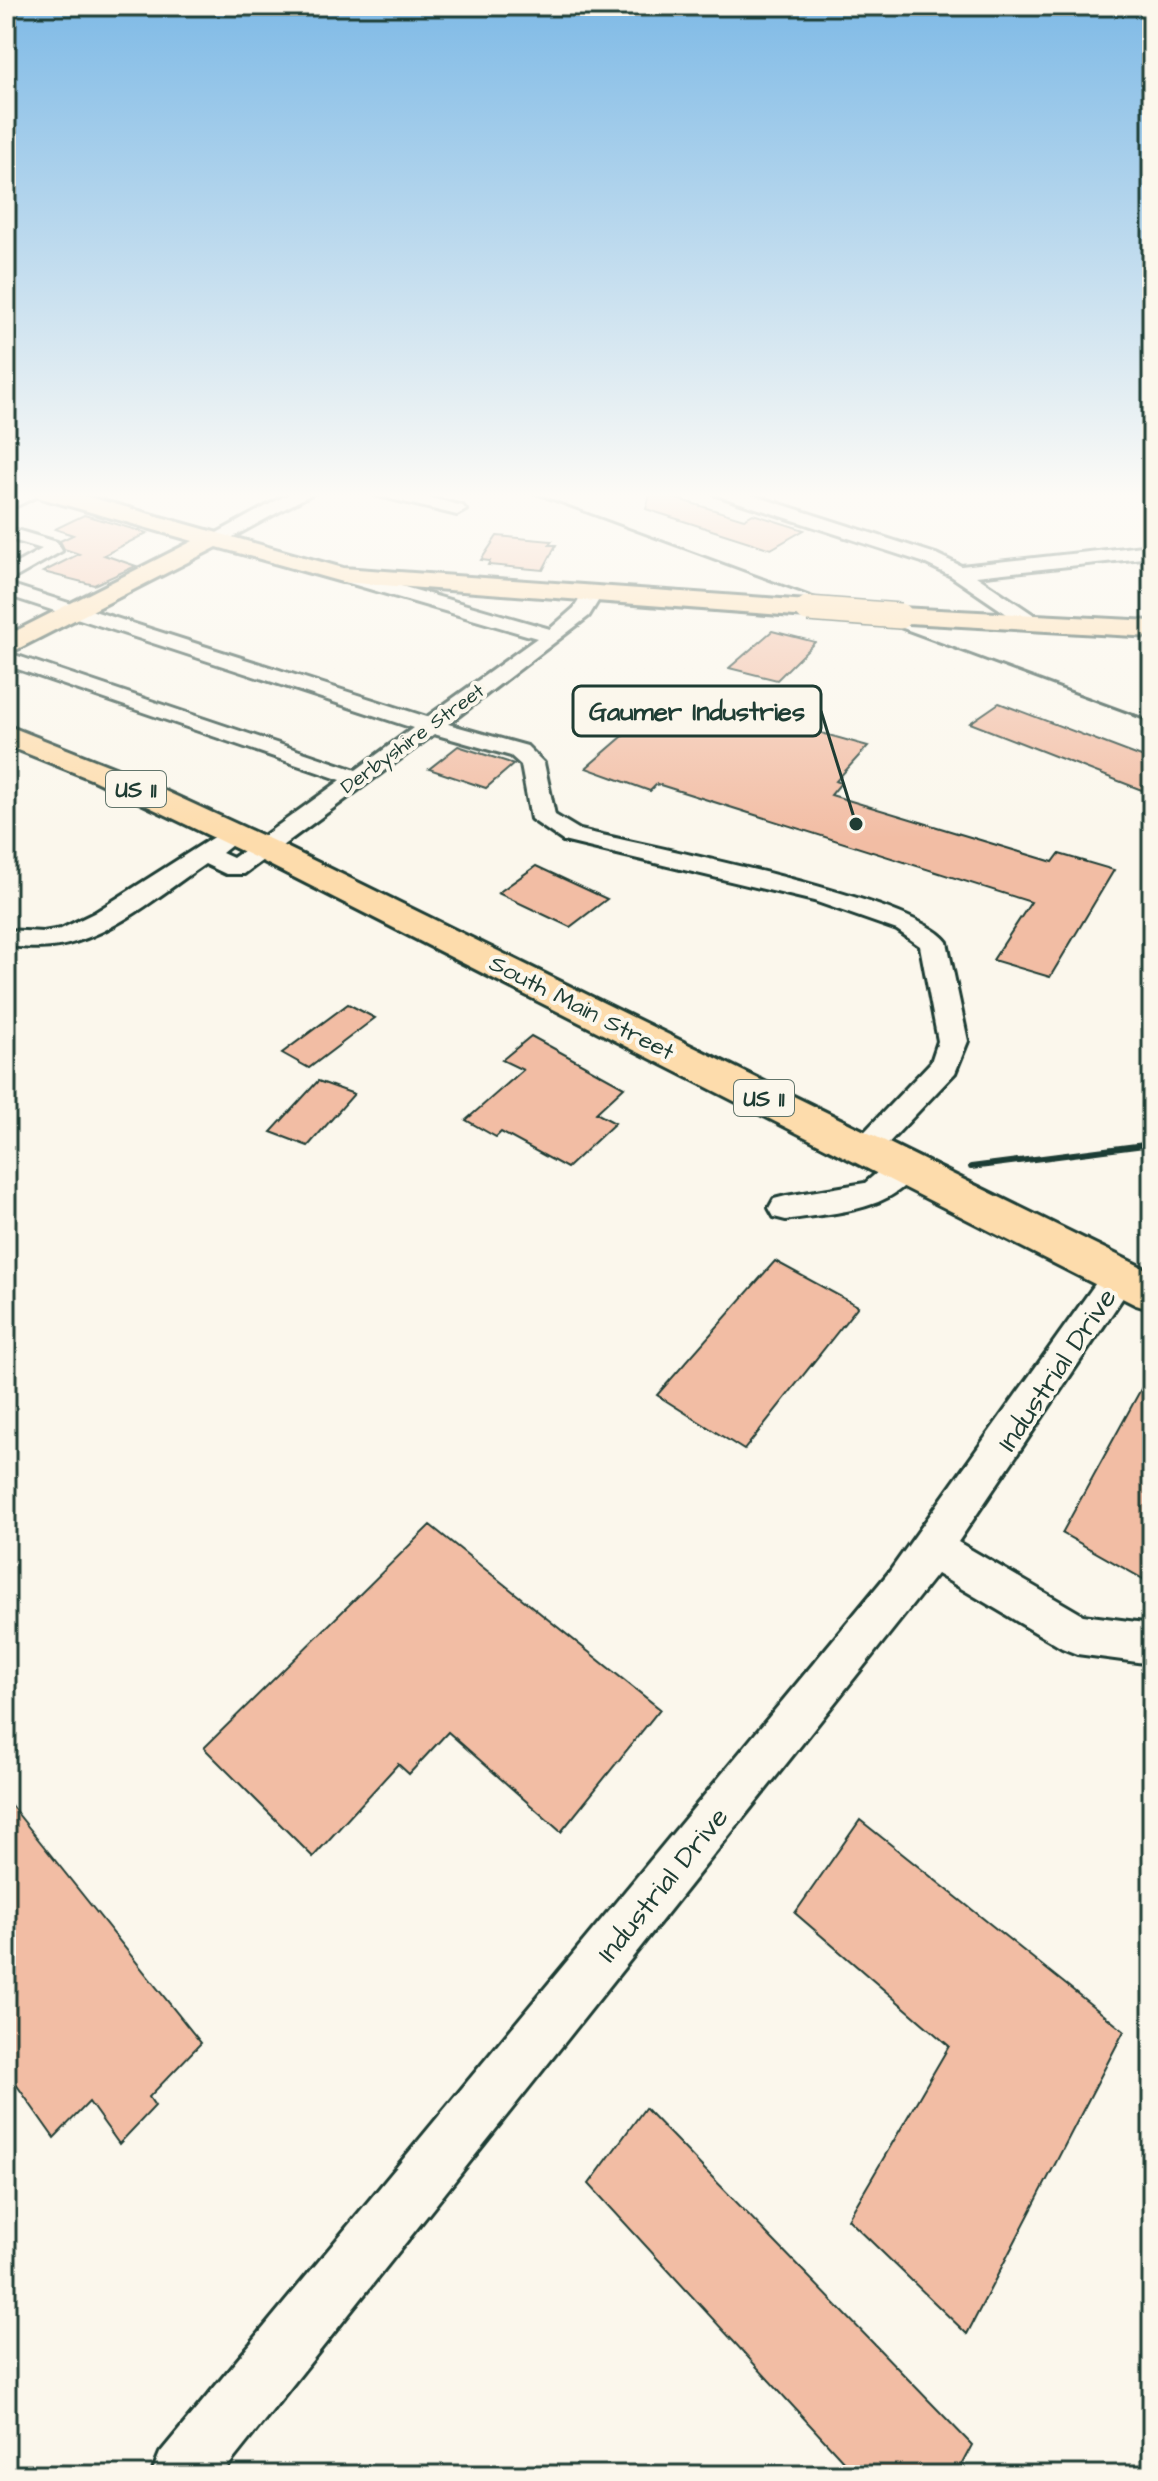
<svg xmlns="http://www.w3.org/2000/svg" width="1158" height="2481" viewBox="0 0 1158 2481" font-family="'Architects Daughter',sans-serif">
<style>
.building{fill:#f2bda4;stroke:#1f3d34;stroke-width:2}
.lines{fill:none;stroke-linecap:round;stroke-linejoin:round}
.minor-casing{stroke:#1f3d34;stroke-width:6}
.major-casing{stroke:#1f3d34;stroke-width:6}
.minor{fill:#fbf7ec;fill-rule:evenodd}
.major{fill:#fddcac;fill-rule:evenodd}
.rail-far2{stroke:#1f3d34;stroke-width:3}
.rail-far1{stroke:#1f3d34;stroke-width:4}
.rail{stroke:#1f3d34;stroke-width:6}
.major-bridge-casing{stroke:#1f3d34;stroke-width:28;stroke-linecap:butt}
.major-bridge{stroke:#fddcac;stroke-width:25}
.labels{text-anchor:middle;stroke-width:8;stroke-linejoin:round;paint-order:stroke}
.far-street-label{font-size:20px;fill:#1f3d34;stroke:#fbf7ec}
.shield{fill:#fbf7ec;stroke:#61756b;stroke-width:2}
.shield-label{font-size:22px;font-weight:bold;fill:#1f3d34}
.street-label{font-size:24px;fill:#1f3d34;stroke:#fbf7ec}
.near-street-label{font-size:28px;fill:#1f3d34;stroke:#fbf7ec}
.leader{fill:none;stroke:#1f3d34;stroke-width:3}
.callout-dot{fill:#1f3d34;stroke:#fbf7ec;stroke-width:3}
.callout{fill:#fbf7ec;stroke:#1f3d34;stroke-width:3}
.callout-label{font-size:26px;text-anchor:middle;font-weight:bold;fill:#1f3d34}
</style>
<rect width="100%" height="100%" fill="#fbf7ec"/>
<filter id="ink" filterUnits="userSpaceOnUse"><feTurbulence type="fractalNoise" baseFrequency=".0125" numOctaves="2"/><feDisplacementMap in="SourceGraphic" scale="16" xChannelSelector="R" yChannelSelector="G"/><feConvolveMatrix kernelMatrix="1 2 1 2 8 2 1 2 1" color-interpolation-filters="sRGB"/></filter>
<g filter="url(#ink)">
<g class="building">
<polygon points="651,491 744,519 753,514 804,530 771,549 646,509"/>
<polygon points="84,515 147,533 104,555 136,566 94,585 43,572 79,554 64,549 60,541 73,535 55,529"/>
<polygon points="497,536 552,541 549,545 556,545 543,570 488,565 490,561 481,560"/>
<polygon points="772,631 815,642 777,680 729,668"/>
<polygon points="674,692 868,746 836,781 841,783 831,795 1053,862 1059,854 1114,870 1050,977 993,960 1031,902 657,784 650,791 586,768"/>
<polygon points="999,703 1152,761 1152,794 970,723"/>
<polygon points="458,746 514,764 486,788 429,769"/>
<polygon points="536,866 607,899 570,927 498,893"/>
<polygon points="348,1004 375,1018 309,1068 282,1053"/>
<polygon points="531,1036 624,1087 596,1113 615,1123 567,1168 501,1132 496,1137 466,1120 523,1070 502,1060"/>
<polygon points="318,1081 354,1094 308,1146 271,1132"/>
<polygon points="775,1261 858,1306 744,1450 657,1395"/>
<polygon points="1152,1369 1152,1584 1062,1533"/>
<polygon points="430,1525 660,1709 561,1832 448,1732 409,1774 398,1764 313,1857 204,1748"/>
<polygon points="6,1799 201,2043 149,2097 155,2106 119,2144 89,2102 54,2138 6,2070"/>
<polygon points="860,1820 1124,2031 967,2334 848,2219 949,2046 795,1913"/>
<polygon points="645,2108 972,2445 956,2475 856,2475 589,2184"/>
</g>
<g class="lines">
<g class="minor-casing">
<g id="minor">
<polygon points="24,491 48,491 6,511 6,499"/>
<polygon points="294,491 317,491 220,544 213,546 204,540"/>
<polygon points="372,491 403,491 463,506 466,510 457,515 375,495"/>
<polygon points="713,491 740,491 936,554 961,566 1152,545 1152,557 976,576 1040,619 1043,623 1040,627 1026,627 951,576 922,562 716,495"/>
<polygon points="6,527 57,542 62,551 6,583 6,569 42,549 6,538"/>
<path d="M342,569L550,629L574,608L586,589H600L603,593L589,616L448,724L527,746L544,763L555,815L580,830C645,846 916,897 947,942L968,1041L955,1073L876,1156L865,1159L854,1156L849,1148L931,1062L938,1041L920,946L897,930L814,901L563,841L531,819L521,765L511,756L434,734L244,874H226L205,864C165,891 122,928 75,942C52,950 29,948 6,946V930L43,932L61,929L94,913L215,836H233L237,841L222,853L233,858L341,780L6,665V652L356,770L413,728L6,595V583L427,717L537,638L335,579L332,575L335,571Z"/>
<path d="M904,1155L915,1159L920,1167C893,1213 833,1212 786,1220L774,1217L769,1208L774,1199L786,1196L865,1183L893,1159Z"/>
<polygon points="1120,1262 1132,1266 1137,1275 1132,1284 958,1542 1083,1615 1152,1624 1152,1664 1077,1654 1062,1648 937,1574 221,2475 151,2475 160,2453 890,1571 1108,1266"/>
</g>
</g>
<g class="major-casing">
<g id="major">
<polygon points="31,491 68,491 343,568 808,601 817,604 821,609 817,614 808,617 342,582 217,547 6,655 6,636 193,541 34,496"/>
<polygon points="900,608 1152,621 1152,637 891,622 887,616 891,610"/>
<polygon points="6,725 115,768 276,842 1152,1272 1152,1310 1136,1305 252,856 93,780 6,745"/>
</g>
</g>
<use href="#minor" class="minor"/>
<use href="#major" class="major"/>
<polyline class="rail-far2" points="527,491 1140,717"/>
<polyline class="rail-far1" points="1134,715 1152,722"/>
<polyline class="rail" points="971,1167 1152,1144"/>
<g class="major-bridge-casing">
<polyline id="major-bridge" points="808,609 900,616"/>
</g>
<use href="#major-bridge" class="major-bridge"/>
</g>
</g>
<linearGradient id="sky" x2="0" y2="1"><stop stop-color="#7fbae6"/><stop offset="0.59" stop-color="#fdfbf6"/><stop offset="1" stop-color="#fdfbf6" stop-opacity="0"/></linearGradient>
<rect width="1158" height="839" fill="url(#sky)"/>
<g class="labels">
<g class="far-street-label">
<text transform="translate(412 738) rotate(-36)" y="7">Derbyshire Street</text>
</g>
<g class="shield">
<rect x="106" y="771" width="60" height="36" rx="6"/>
<rect x="734" y="1080" width="60" height="36" rx="6"/>
</g>
<g class="shield-label">
<text x="136" y="797">US 11</text>
<text x="764" y="1106">US 11</text>
</g>
<g class="street-label">
<text transform="translate(582 1007) rotate(27)" y="8">South Main Street</text>
</g>
<g class="near-street-label">
<text transform="translate(1056 1369) rotate(-56)" y="10">Industrial Drive</text>
<text transform="translate(662 1884) rotate(-51)" y="10">Industrial Drive</text>
</g>
</g>
<path class="leader" d="M856 824L821 711"/>
<circle class="callout-dot" cx="856" cy="824" r="8"/>
<rect class="callout" x="573" y="686" width="248" height="50" rx="8"/>
<g class="callout-label">
<text x="697" y="720">Gaumer Industries</text>
</g>
<rect width="1158" height="2481" fill="none" stroke="#fbf7ec" stroke-width="32"/>
<rect x="16" y="16" width="1126" height="2449" fill="none" stroke="#1f3d34" stroke-width="3" filter="url(#ink)"/>
</svg>
